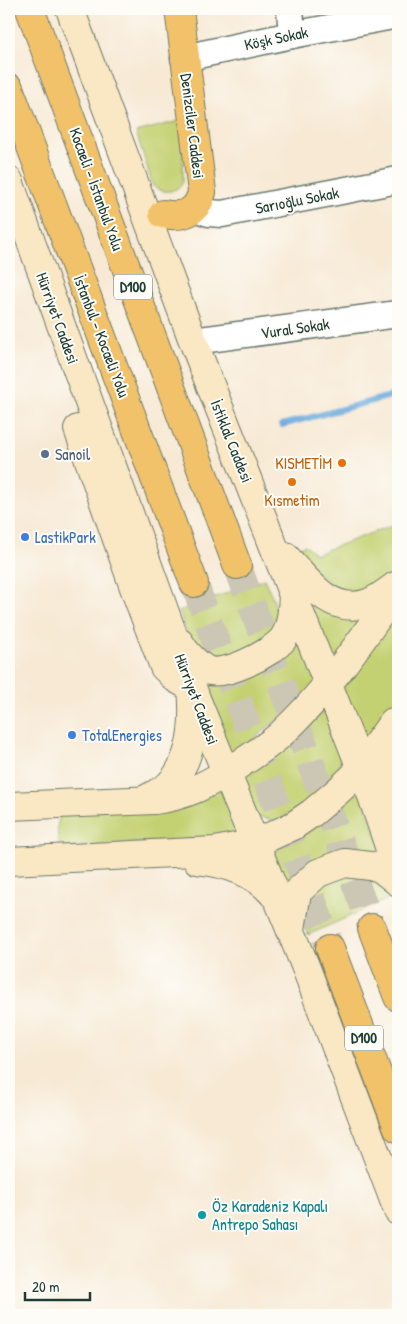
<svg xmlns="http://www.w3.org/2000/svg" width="407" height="1324" viewBox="0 0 407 1324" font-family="'Patrick Hand',sans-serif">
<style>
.green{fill:#c4d172;stroke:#728753}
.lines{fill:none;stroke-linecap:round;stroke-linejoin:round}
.stream{stroke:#66a7da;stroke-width:6}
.highway-tunnel{stroke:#ccc7b4;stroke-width:28;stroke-dasharray:28 14;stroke-linecap:butt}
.street-casing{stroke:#6b796c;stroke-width:29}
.secondary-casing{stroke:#6b796c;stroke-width:30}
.primary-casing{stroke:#6b796c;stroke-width:30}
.highway-casing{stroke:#6b796c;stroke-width:30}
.street{stroke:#fff;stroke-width:26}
.secondary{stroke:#fae7c3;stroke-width:28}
.primary{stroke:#f2c26a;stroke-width:28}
.highway{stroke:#f2c26a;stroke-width:28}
.service-dot{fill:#5c6f8a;stroke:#fdfcf7;stroke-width:2}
.food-dot{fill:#e8710a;stroke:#fdfcf7;stroke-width:2}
.shop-dot{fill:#3f7fe0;stroke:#fdfcf7;stroke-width:2}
.culture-dot{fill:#0f9aa8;stroke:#fdfcf7;stroke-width:2}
.labels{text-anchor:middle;stroke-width:4;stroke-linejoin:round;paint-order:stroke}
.shield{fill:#fdfcf7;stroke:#62766e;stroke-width:1}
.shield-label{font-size:15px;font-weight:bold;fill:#1f3d34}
.street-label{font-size:16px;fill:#1f3d34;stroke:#fdfcf7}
.service-label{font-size:16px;fill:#4e5e75;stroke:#fdfcf7;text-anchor:start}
.food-label{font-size:16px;fill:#c56008;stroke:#fdfcf7;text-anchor:end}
.shop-label{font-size:16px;fill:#366cbe;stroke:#fdfcf7;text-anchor:start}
.culture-label{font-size:16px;fill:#0d838f;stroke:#fdfcf7;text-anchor:start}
</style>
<rect width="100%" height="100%" fill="#fdfcf7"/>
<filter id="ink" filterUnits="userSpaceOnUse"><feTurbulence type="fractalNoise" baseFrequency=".02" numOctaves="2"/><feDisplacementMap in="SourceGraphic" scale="10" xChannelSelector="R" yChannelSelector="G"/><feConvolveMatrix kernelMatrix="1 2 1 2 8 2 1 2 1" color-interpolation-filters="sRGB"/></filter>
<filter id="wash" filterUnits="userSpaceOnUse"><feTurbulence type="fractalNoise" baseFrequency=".0096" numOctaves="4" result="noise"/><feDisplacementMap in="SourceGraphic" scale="20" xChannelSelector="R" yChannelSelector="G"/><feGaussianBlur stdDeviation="1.12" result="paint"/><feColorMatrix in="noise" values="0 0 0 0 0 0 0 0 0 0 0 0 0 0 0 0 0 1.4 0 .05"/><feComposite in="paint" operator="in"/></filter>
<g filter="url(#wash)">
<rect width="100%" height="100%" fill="#f7e9d4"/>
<g class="green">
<path d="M183,120V182C176,193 163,194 153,186L136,132Z"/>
<polygon points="398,523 398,577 347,598 291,551 305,545 316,554"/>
<path d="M264,579C268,588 276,601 276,612C276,646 214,672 192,644C186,636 183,621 179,611Z"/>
<polygon points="307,593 365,610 331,673"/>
<polygon points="398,611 398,699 362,744 338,688"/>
<polygon points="296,624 320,685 229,759 194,672 206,678"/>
<polygon points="317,712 326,713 342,748 338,774 333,788 278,821 254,816 243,786 247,769"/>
<polygon points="357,781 386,861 360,858 287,902 263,846"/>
<path d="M227,782L247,834L231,837L61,848C57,839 56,824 60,815Z"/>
<polygon points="348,871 383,882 390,898 308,935 301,915 306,895"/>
</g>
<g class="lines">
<polyline class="stream" points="282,425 398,394"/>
</g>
</g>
<g filter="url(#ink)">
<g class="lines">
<g class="highway-tunnel">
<polyline points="237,565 372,928"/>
<polyline points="194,583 330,948"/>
</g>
<g class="street-casing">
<g id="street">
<polyline points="290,9 292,35"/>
<polyline points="184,58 292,35 398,15"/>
<polyline points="195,208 209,213 222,214 398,180"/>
<polyline points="193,341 398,314"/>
</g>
</g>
<g class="secondary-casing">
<g id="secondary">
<polyline points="70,9 193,341 372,796 398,873"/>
<polyline points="9,181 197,701 306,968 398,1211"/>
<path d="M78,429L137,596L164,667L175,678L192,688C195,719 193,759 170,784C163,791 153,795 144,800"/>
<path d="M285,556C307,580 330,616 368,603C378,599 387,592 395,586"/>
<path d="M180,643C185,652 197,665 207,670C223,678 272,653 283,639C292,627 292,610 293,595"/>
<path d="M9,806L155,800C185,796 204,786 229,771C246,760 264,749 279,736C326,693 362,640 398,588"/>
<polyline points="385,814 385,760 392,728"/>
<path d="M197,860C227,863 256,872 275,896"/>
<polyline points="9,861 215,851 256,843 293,826 312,813 337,792 354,776 393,722"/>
<polyline points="291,929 297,892 318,873 345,863 379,867 398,882"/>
</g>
</g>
<g class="primary-casing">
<path id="primary" d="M163,214C183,218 198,212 202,192L179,9"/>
</g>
<g class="highway-casing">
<g id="highway">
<polyline points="30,9 237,565"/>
<polyline points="9,88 194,583"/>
<polyline points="372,928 398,997"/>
<polyline points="330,948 398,1128"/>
</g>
</g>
<use href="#street" class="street"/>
<use href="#secondary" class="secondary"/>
<use href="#primary" class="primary"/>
<use href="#highway" class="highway"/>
</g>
</g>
<circle class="service-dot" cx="45" cy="454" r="5"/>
<g class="food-dot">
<circle cx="342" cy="463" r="5"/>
<circle cx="292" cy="482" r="5"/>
</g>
<g class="shop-dot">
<circle cx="25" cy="537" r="5"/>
<circle cx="72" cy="735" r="5"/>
</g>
<circle class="culture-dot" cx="202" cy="1215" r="5"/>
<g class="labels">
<g class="shield">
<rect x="114" y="274.5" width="38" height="25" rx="4"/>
<rect x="345" y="1025.5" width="38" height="25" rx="4"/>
</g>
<g class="shield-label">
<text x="133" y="292">D100</text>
<text x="364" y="1043">D100</text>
</g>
<g class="street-label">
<text transform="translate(276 38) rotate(-12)" y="6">Köşk Sokak</text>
<text transform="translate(193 126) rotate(83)" y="6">Denizciler Caddesi</text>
<text transform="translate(97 189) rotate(70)" y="6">Kocaeli - İstanbul Yolu</text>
<text transform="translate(297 200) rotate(-11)" y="6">Sarıoğlu Sokak</text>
<text transform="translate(58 318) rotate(70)" y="6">Hürriyet Caddesi</text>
<text transform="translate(295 328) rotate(-8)" y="6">Vural Sokak</text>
<text transform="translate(102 336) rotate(69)" y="6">İstanbul - Kocaeli Yolu</text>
<text transform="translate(232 441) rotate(68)" y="6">İstiklal Caddesi</text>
<text transform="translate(197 699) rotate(69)" y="6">Hürriyet Caddesi</text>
</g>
<g class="service-label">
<text x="55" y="460">Sanoil</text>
</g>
<g class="food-label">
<text x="332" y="469">KISMETİM</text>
<text x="292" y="506" text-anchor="middle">Kısmetim</text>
</g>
<g class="shop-label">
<text x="35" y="543">LastikPark</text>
<text x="82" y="741">TotalEnergies</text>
</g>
<g class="culture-label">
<text x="212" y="1212">Öz Karadeniz Kapalı<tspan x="212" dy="18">Antrepo Sahası</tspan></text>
</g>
</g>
<rect width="407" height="1324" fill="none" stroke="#fdfcf7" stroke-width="30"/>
<path d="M25 1292v8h65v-8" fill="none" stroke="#1f3d34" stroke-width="2.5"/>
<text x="32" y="1292" font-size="15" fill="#1f3d34" stroke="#fdfcf7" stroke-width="4" paint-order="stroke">20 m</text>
</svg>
